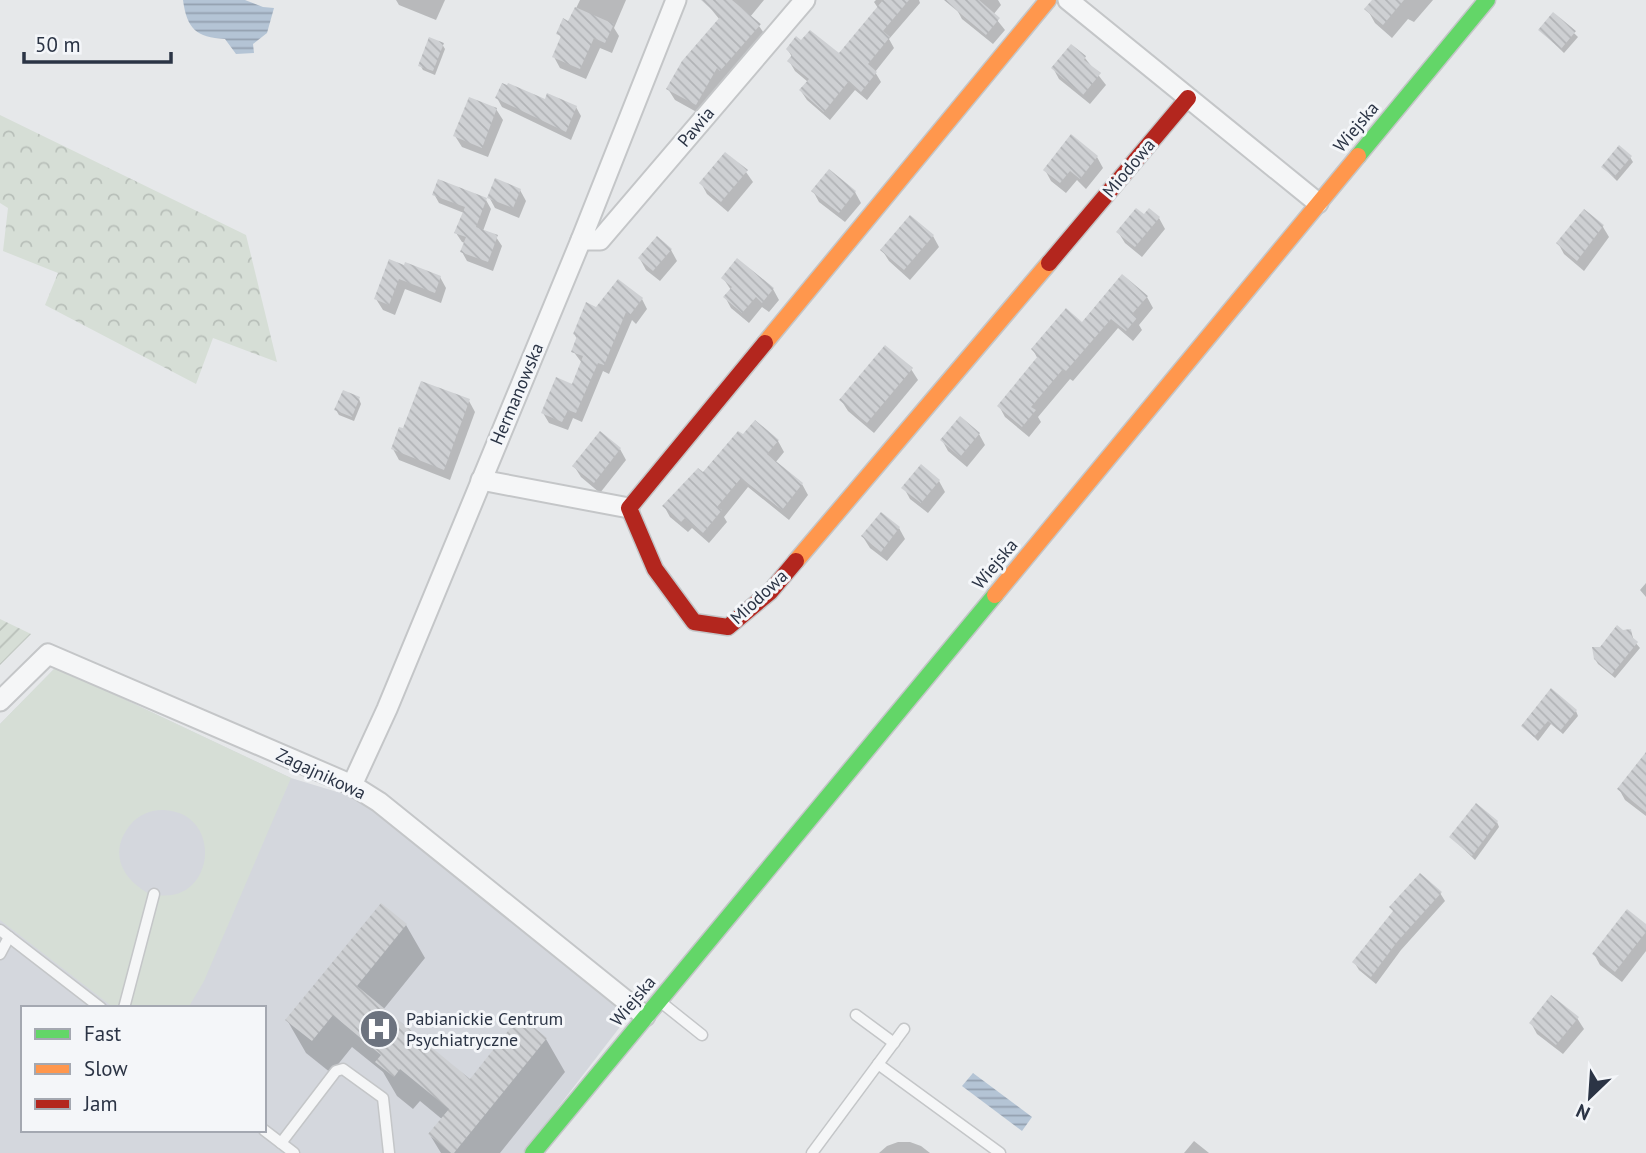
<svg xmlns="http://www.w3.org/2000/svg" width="1646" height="1153" viewBox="0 0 1646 1153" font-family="'PT Sans',sans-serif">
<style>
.built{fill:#d4d7dd;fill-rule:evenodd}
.grass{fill:#d6ded6}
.forest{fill:url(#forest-crowns)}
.garden{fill:url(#garden-furrows)}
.water{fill:url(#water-rules)}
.shadow{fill:#0003}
.building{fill:url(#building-back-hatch)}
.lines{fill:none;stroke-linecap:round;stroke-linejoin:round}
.lane-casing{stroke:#c4c6c8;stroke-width:13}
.street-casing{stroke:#c4c6c8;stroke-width:23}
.fast-casing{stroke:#c4c6c8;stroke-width:19}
.slow-casing{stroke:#c4c6c8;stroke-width:19}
.jam-casing{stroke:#c4c6c8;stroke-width:19}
.lane{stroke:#f5f6f7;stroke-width:10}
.street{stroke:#f5f6f7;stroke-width:19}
.fast{stroke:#63d668;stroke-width:16}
.slow{stroke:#ff974d;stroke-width:16}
.jam{stroke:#b3261e;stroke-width:16}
.labels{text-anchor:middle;stroke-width:6;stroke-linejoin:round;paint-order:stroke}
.street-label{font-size:18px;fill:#2b3445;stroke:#f4f6f9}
.poi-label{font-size:18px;fill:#2b3445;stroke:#f4f6f9;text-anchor:start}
</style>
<defs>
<pattern id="forest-crowns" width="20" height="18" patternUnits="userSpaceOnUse" patternTransform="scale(1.75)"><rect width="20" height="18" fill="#d6ded6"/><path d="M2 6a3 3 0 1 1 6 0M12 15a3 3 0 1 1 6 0" fill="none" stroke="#b8bfb9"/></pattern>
<pattern id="garden-furrows" width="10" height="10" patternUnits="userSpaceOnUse" patternTransform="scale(1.75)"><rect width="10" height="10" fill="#d6ded6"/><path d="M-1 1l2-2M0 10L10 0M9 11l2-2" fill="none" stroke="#b8bfb9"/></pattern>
<pattern id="water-rules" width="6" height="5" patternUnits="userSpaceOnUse" patternTransform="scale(1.75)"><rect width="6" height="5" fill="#b4c4d5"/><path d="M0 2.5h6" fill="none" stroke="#93a0af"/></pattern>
<pattern id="building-back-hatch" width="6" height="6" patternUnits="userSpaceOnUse" patternTransform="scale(1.75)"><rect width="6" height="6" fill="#ced0d3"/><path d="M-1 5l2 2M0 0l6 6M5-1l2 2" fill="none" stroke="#b1b3b6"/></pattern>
</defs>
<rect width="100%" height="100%" fill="#e6e8ea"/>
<path class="built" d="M56,667L291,778L357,798L622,1011L626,1019L523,1153H0V724ZM23,1008H264V1130H23Z"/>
<path class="grass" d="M56,667L291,778L204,981L188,1008H128L158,895C215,903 224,813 164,810C152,809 138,815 131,824C108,851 121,879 150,894L118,1008H114L0,920V724Z"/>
<polygon class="forest" points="0,115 246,235 277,362 213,338 196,384 45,305 58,273 3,251 8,208 0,203"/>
<polygon class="garden" points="0,619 31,634 0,665"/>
<g class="water">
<path d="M183,0H245L263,7L274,8L267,33L253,44L254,53L236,54L225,39C196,37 187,29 183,0Z"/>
<polygon points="973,1073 1032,1117 1022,1131 962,1086"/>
</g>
<g class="shadow">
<polygon points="396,0 445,0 436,20 399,5"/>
<polygon points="580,0 626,0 614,28 619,36 612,53 600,48 586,79 560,68 554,57 562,39 558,33 569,23"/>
<polygon points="710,0 764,0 750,17 759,26 766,36 727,81 724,78 702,115 675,100 668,89 720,20 707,4"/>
<polygon points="876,0 919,0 920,3 889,39 894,48 875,72 881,82 867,100 855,90 830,120 807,100 801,91 808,82 795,71 789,61 792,57 788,50 839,55 878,8 874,2"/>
<polygon points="962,0 998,0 1001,5 993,15 1005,30 993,44 962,19 956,8"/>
<polygon points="1374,0 1433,0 1414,22 1408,19 1392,38 1375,23 1367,9"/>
<polygon points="1554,14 1578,37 1564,53 1540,30"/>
<polygon points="442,44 445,49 435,75 423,70 420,65"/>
<polygon points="1085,58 1106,85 1090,104 1059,79 1053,68"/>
<polygon points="497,98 546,101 576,107 581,116 571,140 502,107"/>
<polygon points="496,109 503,120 488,157 462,147 455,136"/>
<polygon points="1097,157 1103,168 1086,189 1077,180 1066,193 1051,181 1045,170"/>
<polygon points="1630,157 1633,162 1617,181 1603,167"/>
<polygon points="746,172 753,182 728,212 707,194 701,183"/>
<polygon points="520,190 526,201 519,218 495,208 489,197"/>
<polygon points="813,191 855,192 861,203 845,222 819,202"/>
<polygon points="434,194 486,200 491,209 483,231 496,237 502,246 493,271 467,261 462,252 465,243 462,242 456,233 464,213 439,203"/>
<polygon points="1149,210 1159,218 1165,229 1142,257 1125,243 1118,232 1144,216"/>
<polygon points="1584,212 1603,227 1609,237 1584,271 1564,254 1558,243"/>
<polygon points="933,236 939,247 910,280 889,261 882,250"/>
<polygon points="657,238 671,250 677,261 660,281 646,270 640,259"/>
<polygon points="390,262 440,277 446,288 441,303 405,289 395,315 383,310 376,299"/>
<polygon points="723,278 773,289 779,300 769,312 762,307 749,323 731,308 725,297 731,290"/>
<polygon points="1147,297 1153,308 1139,325 1142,330 1133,341 1118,328 1073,381 1070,379 1038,417 1041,422 1029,437 1005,417 999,406 1038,359 1033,350 1082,324"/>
<polygon points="642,299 647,309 636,324 632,320 609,374 603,371 582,422 573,418 568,430 549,423 543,413 573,386 582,363 573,351 578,340 574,334 597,309"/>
<polygon points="911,369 918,380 874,433 848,411 841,400"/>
<polygon points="359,399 361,404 354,421 339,415 336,410"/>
<polygon points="469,401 475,412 450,480 399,460 393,449"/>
<polygon points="979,434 985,445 967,467 948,451 942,440"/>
<polygon points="743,437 778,441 784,452 775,463 802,484 808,495 789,520 748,487 724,517 727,522 709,543 692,528 688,532 670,517 664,506 704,475"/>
<polygon points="620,449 626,460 600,493 581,477 574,466"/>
<polygon points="939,481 945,492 928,513 910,499 904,488"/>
<polygon points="899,528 905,539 887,561 870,548 863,537"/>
<polygon points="1646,583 1646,597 1640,590"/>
<polygon points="1631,631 1634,641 1640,648 1615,678 1598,664 1595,659 1601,648 1623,632"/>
<polygon points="1576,711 1578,716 1563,734 1551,724 1538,741 1523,726"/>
<polygon points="1646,767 1646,816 1625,800 1619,789"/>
<polygon points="1497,822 1499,827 1475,860 1451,837"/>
<polygon points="1440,893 1445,901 1401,950 1376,984 1359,970 1354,962"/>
<polygon points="381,905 406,925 425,958 383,1010 470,1082 546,1039 565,1072 500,1153 441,1153 430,1135 443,1120 420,1101 413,1109 397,1096 383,1072 352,1047 331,1073 306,1053 287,1020"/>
<polygon points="1646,926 1646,951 1622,982 1600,965 1594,954"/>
<polygon points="1577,1018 1584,1029 1563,1054 1537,1034 1531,1023"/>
<polygon points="1194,1141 1209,1153 1184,1153"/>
<polygon points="898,1142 910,1142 921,1146 930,1153 879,1153 887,1146"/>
</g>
<g class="building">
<polygon points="701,0 732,0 761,24 720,71 717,68 696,105 666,89 682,61 720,17"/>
<polygon points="883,0 909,0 883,31 890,37 868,64 877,72 861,92 849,81 824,112 799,90 809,79 787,61 792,55 786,49 796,36 801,40 810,30 839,53"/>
<polygon points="944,0 979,0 1000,18 986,35"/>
<polygon points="1372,0 1404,0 1383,25 1364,9"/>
<polygon points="575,7 614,24 605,43 594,38 580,69 552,57 561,36 556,34 563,18 568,21"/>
<polygon points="1553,12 1576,31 1561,49 1538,30"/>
<polygon points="429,37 444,43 433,71 418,66"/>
<polygon points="1071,44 1086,56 1084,60 1101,73 1083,95 1051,68"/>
<polygon points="502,83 507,85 508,83 545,99 547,93 577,106 566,132 495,98"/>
<polygon points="469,97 497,108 482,148 453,136"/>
<polygon points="1071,134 1098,156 1080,179 1070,171 1060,183 1043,170"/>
<polygon points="1619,145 1632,156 1614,177 1601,167"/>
<polygon points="725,152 748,170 721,202 699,183"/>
<polygon points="829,169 856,191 839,213 811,191"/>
<polygon points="495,178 521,189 513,208 487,198"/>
<polygon points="438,179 487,198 476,227 498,235 488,262 460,252 466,237 454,233 465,207 432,195"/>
<polygon points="1136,208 1144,214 1149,208 1160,217 1135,247 1116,232"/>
<polygon points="1584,209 1604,225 1577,261 1556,243"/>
<polygon points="910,215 934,235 904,270 880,250"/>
<polygon points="657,236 672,249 653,271 638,258"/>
<polygon points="737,258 774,288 762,303 756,297 742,313 723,297 732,287 721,278"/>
<polygon points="389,259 404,265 405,262 441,276 435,293 399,279 389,305 374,299"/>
<polygon points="1122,274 1148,296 1132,314 1137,318 1126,331 1111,319 1066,371 1063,369 1031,407 1036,410 1022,427 997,406 1038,356 1031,349 1066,308 1082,322"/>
<polygon points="618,279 643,298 630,315 626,312 604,365 598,363 576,413 568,410 562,422 541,413 556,377 572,384 583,356 571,352 577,336 573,334 586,302 596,307"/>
<polygon points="885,345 913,368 867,423 839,400"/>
<polygon points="421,381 470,399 444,470 391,449 399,427 403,428"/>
<polygon points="343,390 360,397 352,417 334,410"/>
<polygon points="960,416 980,433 960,457 940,440"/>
<polygon points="755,420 779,440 767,454 803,483 782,510 741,478 717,507 722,510 703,533 685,518 681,522 662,506 698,468 703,472 738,431 743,434"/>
<polygon points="600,431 621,448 594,483 572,466"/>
<polygon points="921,464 940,480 921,503 901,488"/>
<polygon points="881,512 900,527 881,552 861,536"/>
<polygon points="1617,625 1623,630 1631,629 1632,637 1638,642 1612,674 1594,659 1592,647 1600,647"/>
<polygon points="1551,688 1577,710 1560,731 1548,721 1534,737 1521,726"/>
<polygon points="1646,752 1646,812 1617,789"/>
<polygon points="1476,803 1498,821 1472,856 1449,837"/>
<polygon points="1420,873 1442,892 1397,942 1371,977 1352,962 1393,911 1389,907"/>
<polygon points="381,903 407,924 357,986 470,1079 520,1016 547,1038 454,1153 451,1153 428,1134 449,1109 400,1069 394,1077 375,1062 381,1055 333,1015 312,1041 285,1020"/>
<polygon points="1627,909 1646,924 1646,932 1615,972 1592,954"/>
<polygon points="1551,995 1579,1017 1556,1045 1529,1023"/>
</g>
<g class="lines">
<g class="lane-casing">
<g id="lane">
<polyline points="0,930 101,1008"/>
<polyline points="0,954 9,937"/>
<polyline points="662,1003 702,1035"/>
<polyline points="124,1008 154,894"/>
<polyline points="856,1015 894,1043"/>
<polyline points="878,1064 1000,1153"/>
<polyline points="264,1130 294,1153"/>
<polyline points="281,1143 336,1071 343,1069 383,1098 389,1153"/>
<polyline points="812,1153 904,1029"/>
</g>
</g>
<g class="street-casing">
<g id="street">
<polyline points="1068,0 1318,203"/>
<polyline points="581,240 600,240 805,0"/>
<polyline points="481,480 629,508"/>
<polyline points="0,701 48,654 352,785 379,802 645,1016"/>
<polyline points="352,785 387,709 581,240 676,0"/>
</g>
</g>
<g class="fast-casing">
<g id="fast">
<polyline points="1358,156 1487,0"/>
<polyline points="533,1153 995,595"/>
</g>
</g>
<g class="slow-casing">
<g id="slow">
<polyline points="765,343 1048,0"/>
<polyline points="796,561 1049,263"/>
<polyline points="995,595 1358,156"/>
</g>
</g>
<g class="jam-casing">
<g id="jam">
<polyline points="1049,263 1188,98"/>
<polyline points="765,343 629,508 655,569 694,622 728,627 770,592 796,561"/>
</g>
</g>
<use href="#lane" class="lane"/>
<use href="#street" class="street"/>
<use href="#fast" class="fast"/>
<use href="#slow" class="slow"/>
<use href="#jam" class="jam"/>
</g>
<defs>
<g id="hospital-disc" transform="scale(2.0125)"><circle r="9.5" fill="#6c737f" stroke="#f4f6f9"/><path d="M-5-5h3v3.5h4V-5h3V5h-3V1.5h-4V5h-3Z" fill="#fff"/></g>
</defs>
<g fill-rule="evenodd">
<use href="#hospital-disc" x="379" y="1029"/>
</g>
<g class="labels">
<g class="street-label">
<text transform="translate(696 127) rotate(-50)" y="6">Pawia</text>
<text transform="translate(1356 127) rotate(-50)" y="6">Wiejska</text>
<text transform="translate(1129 168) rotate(-50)" y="6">Miodowa</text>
<text transform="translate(517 394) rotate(-67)" y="6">Hermanowska</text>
<text transform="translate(995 564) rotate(-50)" y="6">Wiejska</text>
<text transform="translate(759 597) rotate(-43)" y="6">Miodowa</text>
<text transform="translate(321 774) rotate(25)" y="6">Zagajnikowa</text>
<text transform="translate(633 1001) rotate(-50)" y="6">Wiejska</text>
</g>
<g class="poi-label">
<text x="406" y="1025">Pabianickie Centrum<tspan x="406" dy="21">Psychiatryczne</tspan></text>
</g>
</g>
<rect x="21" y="1006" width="245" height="126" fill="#f4f6f9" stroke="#a4a8b1" stroke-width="2"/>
<rect x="35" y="1029" width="35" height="10" fill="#63d668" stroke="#a4a8b1" stroke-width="2"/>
<text x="84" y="1041" font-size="21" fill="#2b3445">Fast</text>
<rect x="35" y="1064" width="35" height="10" fill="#ff974d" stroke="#a4a8b1" stroke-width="2"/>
<text x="84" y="1076" font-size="21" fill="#2b3445">Slow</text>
<rect x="35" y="1099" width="35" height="10" fill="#b3261e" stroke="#a4a8b1" stroke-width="2"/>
<text x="84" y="1111" font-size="21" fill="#2b3445">Jam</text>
<g transform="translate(1590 1097) rotate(205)" stroke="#f4f6f9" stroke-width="5" paint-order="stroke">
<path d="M0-5L12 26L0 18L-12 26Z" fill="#2b3445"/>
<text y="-10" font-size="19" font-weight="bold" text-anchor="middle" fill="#2b3445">N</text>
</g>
<path d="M24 52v10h147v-10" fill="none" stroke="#2b3445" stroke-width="3.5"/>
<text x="35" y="52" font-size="21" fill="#2b3445" stroke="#f4f6f9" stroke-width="5" paint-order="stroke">50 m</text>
</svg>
